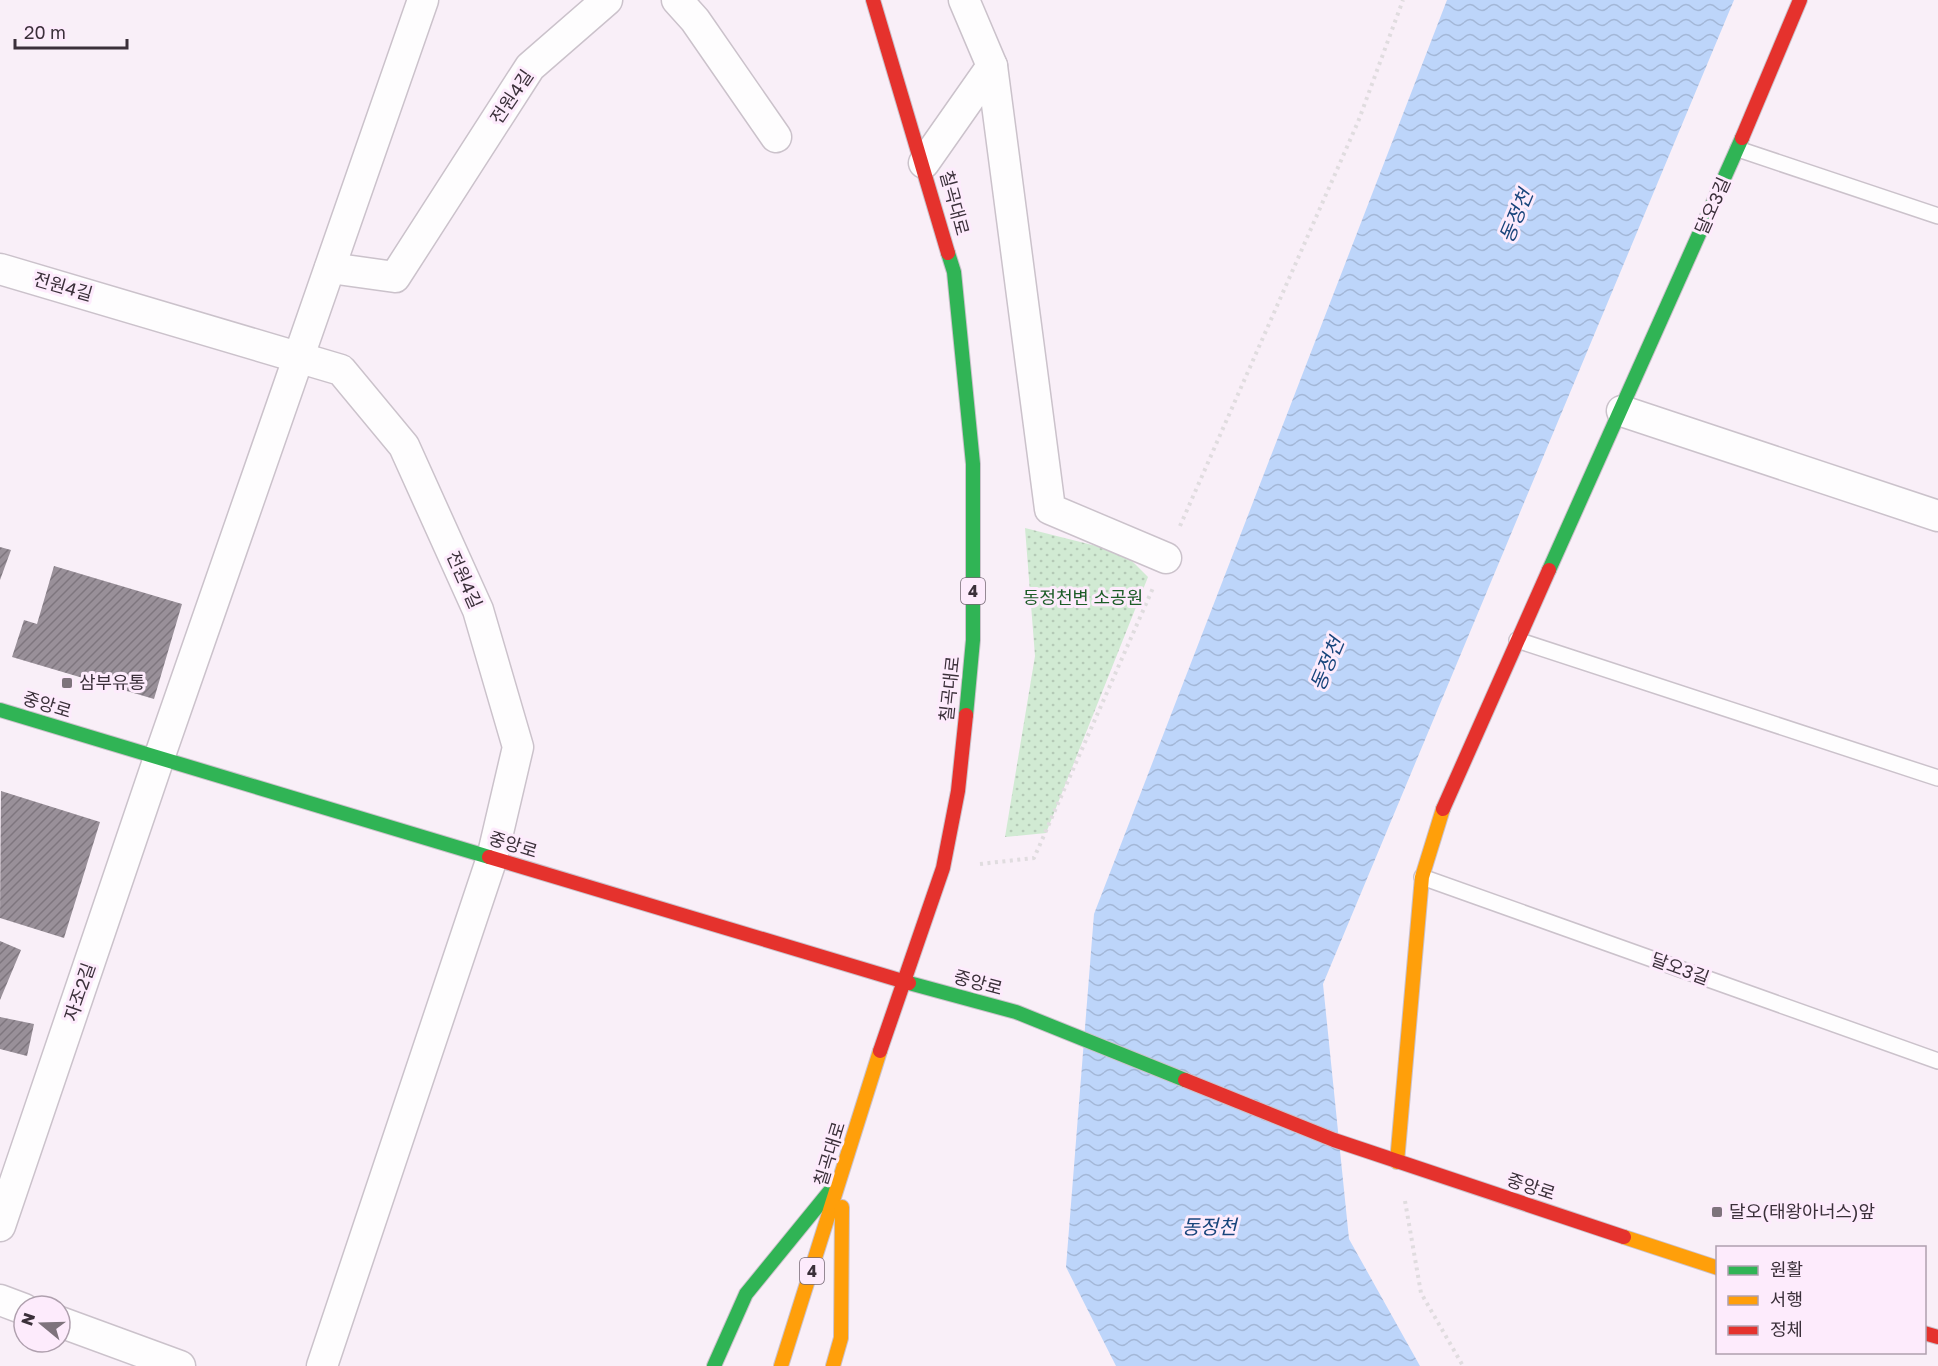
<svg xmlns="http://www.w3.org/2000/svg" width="1938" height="1366" viewBox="0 0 1938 1366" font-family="'Golos Text','Noto Sans KR',sans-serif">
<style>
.park{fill:url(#park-dots)}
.water{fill:url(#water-waves)}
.building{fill:url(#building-hatch)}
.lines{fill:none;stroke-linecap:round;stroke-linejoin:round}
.lane-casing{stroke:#cbc2cb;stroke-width:18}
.street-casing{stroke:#cbc2cb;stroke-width:33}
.fast-casing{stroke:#cbc2cb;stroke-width:16}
.slow-casing{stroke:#cbc2cb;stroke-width:16}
.jam-casing{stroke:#cbc2cb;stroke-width:16}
.path{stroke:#e0dcdf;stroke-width:4;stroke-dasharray:3 4.5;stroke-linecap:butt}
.lane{stroke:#fefdfe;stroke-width:15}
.street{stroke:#fefdfe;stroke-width:30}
.fast{stroke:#30b455;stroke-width:14}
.slow{stroke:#ff9f0a;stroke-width:14}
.jam{stroke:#e5322d;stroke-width:14}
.poi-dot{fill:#7e737c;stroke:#fdebfc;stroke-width:2}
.labels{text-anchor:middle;stroke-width:6;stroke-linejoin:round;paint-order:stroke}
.shield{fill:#fdebfc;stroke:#756874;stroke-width:1.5}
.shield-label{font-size:16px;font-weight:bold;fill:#3b303a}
.street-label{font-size:18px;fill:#3b303a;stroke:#fdebfc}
.park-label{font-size:18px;fill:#1c5c27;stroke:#fdebfc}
.poi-label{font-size:18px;fill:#3b303a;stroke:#fdebfc;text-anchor:start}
.water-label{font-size:20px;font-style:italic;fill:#17447b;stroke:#fdebfc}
</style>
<defs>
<pattern id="park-dots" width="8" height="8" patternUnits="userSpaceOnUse" patternTransform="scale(1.5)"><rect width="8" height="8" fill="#d1ead3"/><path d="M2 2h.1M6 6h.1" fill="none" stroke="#b4c9b6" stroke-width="1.8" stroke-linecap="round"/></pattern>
<pattern id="water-waves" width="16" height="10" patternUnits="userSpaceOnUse" patternTransform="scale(1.5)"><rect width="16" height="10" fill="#bdd5fa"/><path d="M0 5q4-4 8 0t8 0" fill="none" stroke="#a3b7d7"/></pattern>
<pattern id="building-hatch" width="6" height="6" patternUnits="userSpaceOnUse" patternTransform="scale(1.5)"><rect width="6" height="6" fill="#999099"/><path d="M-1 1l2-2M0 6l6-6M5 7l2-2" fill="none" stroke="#7e767e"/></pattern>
</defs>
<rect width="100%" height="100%" fill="#f9eff8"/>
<polygon class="park" points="1025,528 1124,553 1148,577 1046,833 1005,837 1035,656"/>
<polygon class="water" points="1447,0 1734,0 1323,984 1349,1239 1420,1366 1116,1366 1066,1267 1094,914"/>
<g class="building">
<polygon points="0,547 11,550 0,580"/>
<polygon points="54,566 182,604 154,699 12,657 24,620 37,624"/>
<polygon points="1,791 100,822 64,938 0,918"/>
<polygon points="0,941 21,950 0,1000"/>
<polygon points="0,1017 34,1024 27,1056 0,1049"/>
</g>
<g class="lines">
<g class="lane-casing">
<g id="lane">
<polyline points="1738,149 1938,216"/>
<polyline points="1517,640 1938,778"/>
<polyline points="1422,877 1938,1061"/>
</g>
</g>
<g class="street-casing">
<g id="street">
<polyline points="677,0 695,20 776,137"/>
<polyline points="964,0 992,66 1050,509 1166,558"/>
<polyline points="924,163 992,66"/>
<polyline points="330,268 395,277 530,67 607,0"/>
<polyline points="0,269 341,370 404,446 478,610 518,747 492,858 322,1366"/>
<polyline points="1622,411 1938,516"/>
<polyline points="0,1226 159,758 423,0"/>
<polyline points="0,1300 24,1309"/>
<polyline points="60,1322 180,1366"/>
</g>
</g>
<g class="fast-casing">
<g id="fast">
<polyline points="948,253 954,272 973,464 973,640 966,715"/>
<polyline points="1549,570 1742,138"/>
<polyline points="0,710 489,857"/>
<polyline points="909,983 1016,1012 1185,1080"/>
<polyline points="714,1366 746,1294 830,1191"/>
</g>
</g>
<g class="slow-casing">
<g id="slow">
<polyline points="1397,1162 1422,877 1443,809"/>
<polyline points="1624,1237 1718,1268"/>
<polyline points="781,1366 880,1051"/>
<polyline points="833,1366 841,1338 842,1207"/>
</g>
</g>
<g class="jam-casing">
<g id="jam">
<polyline points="873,0 948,253"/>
<polyline points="1742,138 1800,0"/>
<polyline points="1443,809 1549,570"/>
<polyline points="489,857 909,983"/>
<polyline points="880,1051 943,868 958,791 966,715"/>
<polyline points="1185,1080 1334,1140 1624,1237"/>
<polyline points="1924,1333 1938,1337"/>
</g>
</g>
<g class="path">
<polyline points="1180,526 1358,122 1403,0"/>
<polyline points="980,864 1034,858 1153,588"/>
<polyline points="1405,1201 1421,1293 1463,1366"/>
</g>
<use href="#lane" class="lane"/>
<use href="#street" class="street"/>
<use href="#fast" class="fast"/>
<use href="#slow" class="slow"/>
<use href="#jam" class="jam"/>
</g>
<g class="poi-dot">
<rect x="61" y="677" width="12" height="12" rx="3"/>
<rect x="1711" y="1206" width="12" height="12" rx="3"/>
</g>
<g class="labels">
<g class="shield">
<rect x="961" y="578" width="24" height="26" rx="4.5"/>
<rect x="800" y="1258" width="24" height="26" rx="4.5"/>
</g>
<g class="shield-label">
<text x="973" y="597">4</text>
<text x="812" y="1277">4</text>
</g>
<g class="street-label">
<text transform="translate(512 97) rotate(-56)" y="6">전원4길</text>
<text transform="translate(954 203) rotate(75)" y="6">칠곡대로</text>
<text transform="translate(1713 206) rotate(-66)" y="6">달오3길</text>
<text transform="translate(63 287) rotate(16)" y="6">전원4길</text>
<text transform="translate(464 580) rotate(66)" y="6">전원4길</text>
<text transform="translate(950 689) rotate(-84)" y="6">칠곡대로</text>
<text transform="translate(47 705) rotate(17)" y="6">중앙로</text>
<text transform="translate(513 845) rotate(17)" y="6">중앙로</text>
<text transform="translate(1680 969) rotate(20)" y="6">달오3길</text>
<text transform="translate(978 983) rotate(15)" y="6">중앙로</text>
<text transform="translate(80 992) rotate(-71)" y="6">자조2길</text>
<text transform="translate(830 1154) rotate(-73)" y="6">칠곡대로</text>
<text transform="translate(1531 1187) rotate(18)" y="6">중앙로</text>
</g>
<g class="park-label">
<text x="1083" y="604">동정천변 소공원</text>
</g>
<g class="poi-label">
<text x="79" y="689">삼부유통</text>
<text x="1729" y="1218">달오(태왕아너스)앞</text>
</g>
<g class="water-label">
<text transform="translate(1516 216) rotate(-67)" y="7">동정천</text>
<text transform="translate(1327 664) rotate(-67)" y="7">동정천</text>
<text x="1209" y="1234">동정천</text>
</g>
</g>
<rect x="1716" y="1246" width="210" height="108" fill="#fdebfc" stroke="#afa0ae" stroke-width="1.5"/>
<rect x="1728" y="1266" width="30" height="9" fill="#30b455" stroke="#afa0ae" stroke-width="1.5"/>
<text x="1770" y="1276" font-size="18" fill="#3b303a">원활</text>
<rect x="1728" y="1296" width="30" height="9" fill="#ff9f0a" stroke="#afa0ae" stroke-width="1.5"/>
<text x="1770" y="1306" font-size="18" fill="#3b303a">서행</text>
<rect x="1728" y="1326" width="30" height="9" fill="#e5322d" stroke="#afa0ae" stroke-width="1.5"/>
<text x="1770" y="1336" font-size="18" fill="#3b303a">정체</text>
<g transform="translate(42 1324) rotate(289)"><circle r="28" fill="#fdebfc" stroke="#afa0ae" stroke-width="1.5"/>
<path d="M0-4.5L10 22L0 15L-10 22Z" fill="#7e737c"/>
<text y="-9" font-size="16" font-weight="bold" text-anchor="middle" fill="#3b303a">N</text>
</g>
<path d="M15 39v9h112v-9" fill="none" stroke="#3b303a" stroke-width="3"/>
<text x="24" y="39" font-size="18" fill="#3b303a" stroke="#fdebfc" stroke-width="4.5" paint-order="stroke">20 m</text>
</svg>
